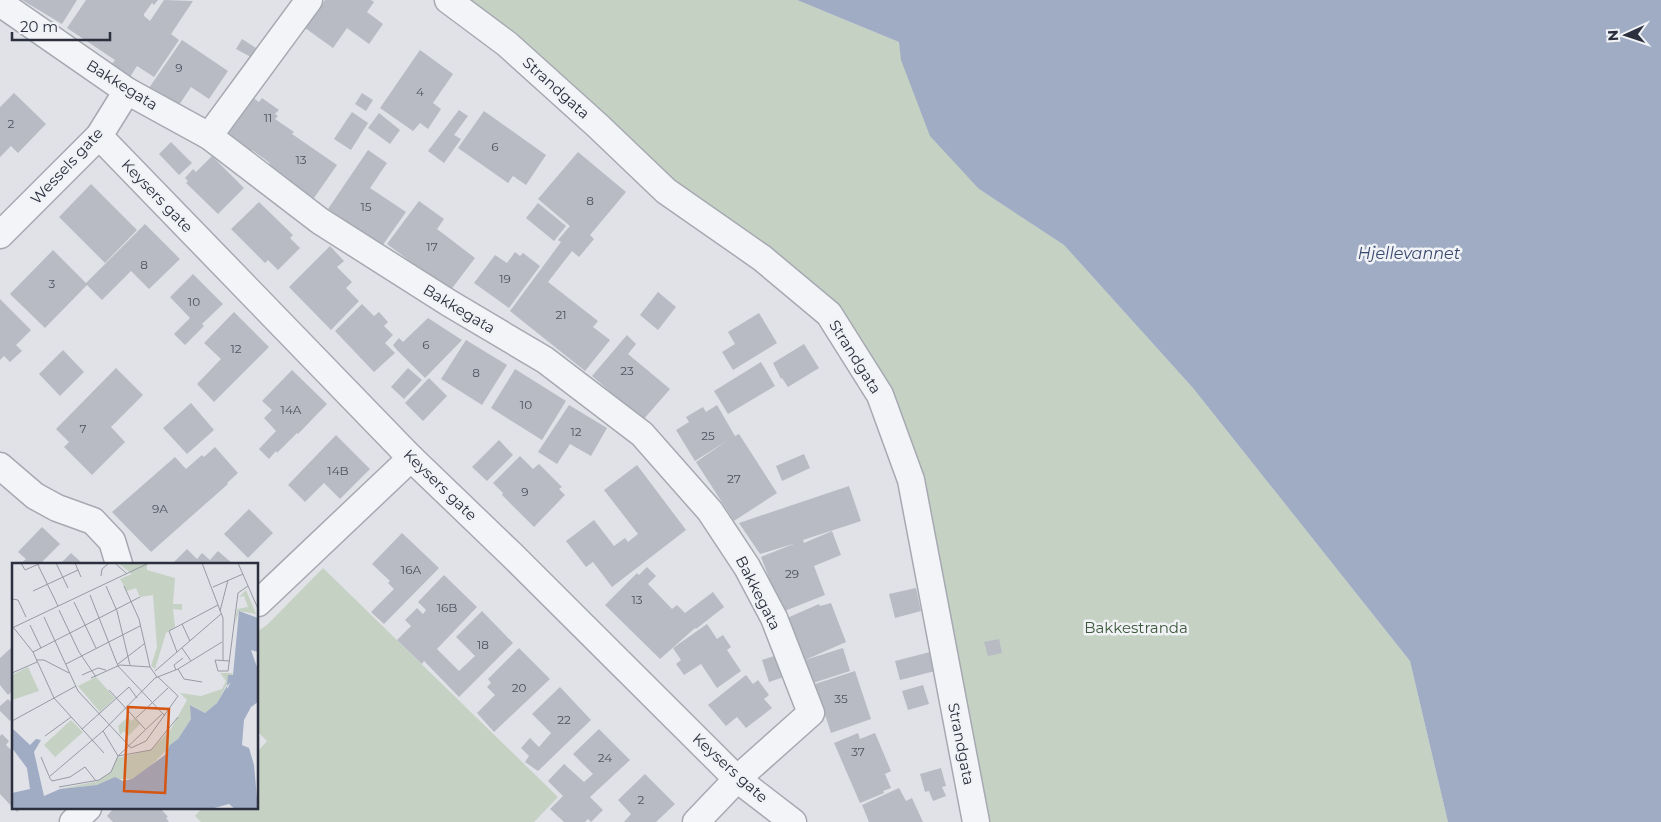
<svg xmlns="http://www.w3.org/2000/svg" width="1661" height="822" viewBox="0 0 1661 822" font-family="Montserrat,sans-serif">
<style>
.green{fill:#c4d1c3}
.water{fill:#9facc4}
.building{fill:#b8bbc4}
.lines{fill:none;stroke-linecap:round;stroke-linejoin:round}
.street-casing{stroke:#a7a9b2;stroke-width:29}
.street{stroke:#f3f4f7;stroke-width:26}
.labels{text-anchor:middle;stroke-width:5;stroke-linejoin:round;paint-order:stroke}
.number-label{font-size:12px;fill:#4e5260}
.street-label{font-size:15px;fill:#2b2f3e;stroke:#f0f2f6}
.park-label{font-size:15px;fill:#3b5839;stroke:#f0f2f6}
.water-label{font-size:16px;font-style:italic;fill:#39496e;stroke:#f0f2f6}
.inset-road{fill:none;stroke:#989aa4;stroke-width:1}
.view{fill:#d55511;fill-opacity:0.15;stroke:#d55511;stroke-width:2.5}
.inset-edge{fill:none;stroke:#2b2f3e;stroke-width:2.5}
</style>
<rect width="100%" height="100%" fill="#e1e2e8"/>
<g class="green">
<polygon points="448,0 797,0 899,42 902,60 979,189 1064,245 1193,388 1410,661 1448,822 976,822 911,480 829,314"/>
<polygon points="323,568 558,797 534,822 201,822 195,816 202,808 258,808 258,751 267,741 258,732 258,631 267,625"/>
</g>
<polygon class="water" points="797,0 1661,0 1661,822 1448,822 1410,661 1193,388 1064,245 979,189 930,136 901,60 899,42"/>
<g class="building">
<polygon points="22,0 77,0 62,24"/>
<polygon points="86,0 158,0 154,5 152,3 144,14 144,16 150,21 164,0 193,1 171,34 179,40 154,77 137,66 130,77 111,65 115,60 67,28"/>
<polygon points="325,0 371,0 374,2 367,12 383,24 369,44 347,28 333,48 305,28"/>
<polygon points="242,39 256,48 251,57 236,49"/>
<polygon points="182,40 228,71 209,99 191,87 177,108 149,88"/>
<polygon points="420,50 453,74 433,103 441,109 428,129 420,123 413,131 380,108"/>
<polygon points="14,93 46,124 18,153 11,146 0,157 0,107"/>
<polygon points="362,93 373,100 366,111 355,104"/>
<polygon points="252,97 259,102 262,98 279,110 275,114 278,116 275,119 294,132 292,134 337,165 314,198 267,167 270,163 252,150 251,153 225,134"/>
<polygon points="459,110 468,116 454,135 461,139 444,163 428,151"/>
<polygon points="484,111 546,155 526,185 513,176 508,183 458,148"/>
<polygon points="352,112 368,123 351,150 334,139"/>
<polygon points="379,113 400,130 390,144 368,128"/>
<polygon points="171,142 192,163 179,175 159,154"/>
<polygon points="368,150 387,163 370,188 406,212 382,246 328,209"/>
<polygon points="578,152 626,192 590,235 594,239 579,257 572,251 548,282 598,321 593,327 610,340 585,371 510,311 561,242 558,240 570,226 538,199"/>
<polygon points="212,156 244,188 218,214 186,183 188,181 185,178 193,169 196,172"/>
<polygon points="91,184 137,230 105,263 59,217"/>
<polygon points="419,201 444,219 437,229 475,258 450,291 387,244"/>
<polygon points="259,202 293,235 290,238 300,248 278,270 268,260 265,263 231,229"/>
<polygon points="538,203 566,226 554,241 526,218"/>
<polygon points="145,224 180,259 149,289 131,271 102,300 87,285 45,328 10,294 53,250 86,283"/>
<polygon points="330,246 344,261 337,267 352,282 346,288 359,301 331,330 289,287"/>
<polygon points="515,252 520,256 523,253 540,266 509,308 474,283 495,255 507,263"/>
<polygon points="193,274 223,304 202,324 204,326 185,345 174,334 190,318 170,297"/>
<polygon points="658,292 676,307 658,330 640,315"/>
<polygon points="0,299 31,330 16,345 22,351 10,362 4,356 0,360"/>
<polygon points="362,304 374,316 379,312 388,322 384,326 393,335 385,343 395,353 374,372 335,331"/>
<polygon points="234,312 269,347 214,402 197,384 221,359 204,343"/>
<polygon points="759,313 777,343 733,370 722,352 735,344 728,332"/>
<polygon points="428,318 462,340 425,378 396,349 393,345 399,338 403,342"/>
<polygon points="627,335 636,344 628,354 670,389 643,420 592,376"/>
<polygon points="466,340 507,365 482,405 441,379"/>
<polygon points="804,344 819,368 788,387 782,378 781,379 773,363"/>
<polygon points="63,350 84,372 60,396 39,374"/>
<polygon points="761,362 775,386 728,414 714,391"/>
<polygon points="116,368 143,395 111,427 125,442 92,475 64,447 69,442 56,429"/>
<polygon points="408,368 422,380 404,399 391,387"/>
<polygon points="515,369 566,401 542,440 491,408"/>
<polygon points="292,370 327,404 298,434 297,433 277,453 276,451 269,459 259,449 276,431 264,418 272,410 262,401"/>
<polygon points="429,378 447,396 423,421 405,403"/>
<polygon points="191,403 214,430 187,454 163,428"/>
<polygon points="569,405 607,428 591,456 570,444 557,464 538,452"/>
<polygon points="717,405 735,436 739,434 777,493 734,521 696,462 728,440 695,461 676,430 689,422 686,417 703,407 706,412"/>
<polygon points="336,435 370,469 340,499 324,483 305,502 288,485"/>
<polygon points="499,440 513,455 487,481 472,467"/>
<polygon points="215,447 238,473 227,483 228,484 151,552 112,512 175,457 186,469 202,455 204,457"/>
<polygon points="804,454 810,468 782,481 776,466"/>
<polygon points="520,456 533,469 539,464 562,487 559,489 565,495 534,527 502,495 503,493 493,483"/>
<polygon points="637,465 686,530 612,587 593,562 586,567 566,541 594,520 614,546 625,538 628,542 638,534 604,490"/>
<polygon points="849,486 861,521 803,540 804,543 832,531 841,555 814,566 825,595 782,612 761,557 796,543 760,554 739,523"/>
<polygon points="249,509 273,533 248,558 224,534"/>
<polygon points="42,527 60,544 40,564 20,564 26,559 18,552"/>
<polygon points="402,533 439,568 384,624 371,612 394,589 388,583 390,581 372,564"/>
<polygon points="187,549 197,559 202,553 210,560 218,551 233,564 172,564"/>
<polygon points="71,553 83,564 60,564"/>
<polygon points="647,567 656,576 648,584 672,609 677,605 685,613 713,592 724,607 696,629 695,628 660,659 605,605 637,573 639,575"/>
<polygon points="444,575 477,607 437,649 459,671 475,656 456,637 482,611 513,643 459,697 424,661 422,664 397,640 411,626 405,620 417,608 423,614 426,610 418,602"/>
<polygon points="916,588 921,611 895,618 889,594"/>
<polygon points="831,603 846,642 805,660 787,618 819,604 820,606"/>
<polygon points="707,624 717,639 723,635 731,647 727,650 741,671 717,688 701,664 684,675 676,664 681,660 673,648"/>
<polygon points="999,639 1002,653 988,656 984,642"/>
<polygon points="11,648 14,651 14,690 8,695 0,685 0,658"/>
<polygon points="519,648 550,679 494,732 477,713 495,695 487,687 491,683 488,679"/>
<polygon points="843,648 850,671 813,683 805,660"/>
<polygon points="930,652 935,671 900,680 895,661"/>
<polygon points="777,655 784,677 769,682 762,660"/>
<polygon points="855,671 871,719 831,733 815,684"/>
<polygon points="746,675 753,684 758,680 769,695 764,699 772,708 746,728 737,717 726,726 708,705"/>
<polygon points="923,685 929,704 908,710 902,691"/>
<polygon points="560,687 591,720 538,771 525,762 529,756 521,748 530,738 539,747 551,733 532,714"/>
<polygon points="8,699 14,705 14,717 10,721 0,711 0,706"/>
<polygon points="599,729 630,760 590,797 603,810 591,822 588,819 585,822 564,822 550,809 563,796 548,781 564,764 584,782 593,774 573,754"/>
<polygon points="858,733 860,739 875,733 891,771 885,774 891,788 883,791 884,793 860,803 834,743"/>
<polygon points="2,734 9,741 6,745 10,749 14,749 14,808 21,808 17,812 0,794 0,736"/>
<polygon points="941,768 946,786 942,787 946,796 933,801 929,791 925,792 920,774"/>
<polygon points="645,774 675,804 656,822 624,822 631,814 618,800"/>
<polygon points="899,788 906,801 912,798 923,822 869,822 862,805"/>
<polygon points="114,808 160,808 168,817 166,818 169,822 113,822 107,816"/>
</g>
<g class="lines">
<g class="street-casing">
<g id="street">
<polyline points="448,0 507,44 598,126 666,191 762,258 829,314 880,395 911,480 976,822"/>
<polyline points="0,3 127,91 209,136 320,221 449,303 545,360 642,434 710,511 747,567 774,618 811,713 737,779 696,822"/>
<polyline points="99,136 411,458 512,555 737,779 793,822"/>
<polyline points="209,136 309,0"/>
<polyline points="0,235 99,136 127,91"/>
<polyline points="0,466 35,496 57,508 93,521 112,541 119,564"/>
<polyline points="258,603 411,458"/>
<polyline points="73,822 88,808"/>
</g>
</g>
<use href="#street" class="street"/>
</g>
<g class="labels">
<g class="number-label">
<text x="179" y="72">9</text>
<text x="420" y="96">4</text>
<text x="268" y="122">11</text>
<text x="11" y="128">2</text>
<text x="495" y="151">6</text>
<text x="301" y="164">13</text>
<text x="590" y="205">8</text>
<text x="366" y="211">15</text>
<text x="432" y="251">17</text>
<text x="144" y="269">8</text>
<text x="505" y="283">19</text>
<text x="52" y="288">3</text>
<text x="194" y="306">10</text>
<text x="561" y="319">21</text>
<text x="426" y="349">6</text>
<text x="236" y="353">12</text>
<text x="627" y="375">23</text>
<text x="476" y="377">8</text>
<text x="526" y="409">10</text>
<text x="291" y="414">14A</text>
<text x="83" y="433">7</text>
<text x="576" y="436">12</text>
<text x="708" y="440">25</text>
<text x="338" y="475">14B</text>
<text x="734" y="483">27</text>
<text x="525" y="496">9</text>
<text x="160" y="513">9A</text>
<text x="411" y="574">16A</text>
<text x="792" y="578">29</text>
<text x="637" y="604">13</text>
<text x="447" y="612">16B</text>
<text x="483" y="649">18</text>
<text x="519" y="692">20</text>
<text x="841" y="703">35</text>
<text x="564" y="724">22</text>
<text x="858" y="756">37</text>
<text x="605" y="762">24</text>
<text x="641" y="804">2</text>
</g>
<g class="street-label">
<text transform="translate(122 85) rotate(32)" y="5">Bakkegata</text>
<text transform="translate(556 88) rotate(42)" y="5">Strandgata</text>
<text transform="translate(67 166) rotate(-47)" y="5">Wessels gate</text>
<text transform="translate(157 196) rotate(46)" y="5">Keysers gate</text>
<text transform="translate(459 309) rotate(31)" y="5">Bakkegata</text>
<text transform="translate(855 357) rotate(58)" y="5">Strandgata</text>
<text transform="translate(440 485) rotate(44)" y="5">Keysers gate</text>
<text transform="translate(758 593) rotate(63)" y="5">Bakkegata</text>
<text transform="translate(961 744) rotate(79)" y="5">Strandgata</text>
<text transform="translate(730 768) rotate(42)" y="5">Keysers gate</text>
</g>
<g class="park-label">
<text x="1136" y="633">Bakkestranda</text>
</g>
<g class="water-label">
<text x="1409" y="259">Hjellevannet</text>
</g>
</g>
<g transform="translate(12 563)">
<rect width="246" height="246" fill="#e1e2e8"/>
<path d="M106,0H135V7L163,15L161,41H170V47L161,46L163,64L154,70L143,106L139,103L145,84L141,32L128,34L124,25L115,28L108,16L120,11ZM234,27L244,51L227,48L223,62L225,46L236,44L232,33L227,34ZM16,104L27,128L0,137V112ZM208,110H221L205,140L193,150L179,142V156L166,176L135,206L120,216H103L85,222L48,226L86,218L99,209L105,195L139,187L159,166L175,137L168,130L189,133L210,126L214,118ZM84,114L103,135L88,149L66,123ZM116,154L119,158L123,155L128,161L116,173L112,168L108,172L106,163ZM59,157L71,169L43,194L32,182Z" fill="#c4d1c3"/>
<path d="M227,48L246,55V89L239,87L246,107V139L239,144L232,157L230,182L237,185L242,202L246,246H223L217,241L195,247L0,246V230L18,226L15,205L0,185V165L18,182L24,176L29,177L22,189L32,233L48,226L85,222L103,214L111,218L120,216L153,192L158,182L166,176L179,156L178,142L193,150L205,140L215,123V126L219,119L215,123L216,112H221Z" fill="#9facc4"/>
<path class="inset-road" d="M9,0L13,7L29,0M25,0L46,43M44,0L56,25M63,0L69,14M103,0L115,11M190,0L211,55V97M226,0L247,48M89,13L90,6L97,0M94,23L105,48L118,102M112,23L127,56L138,104M201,24L231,11M21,28L66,7M78,32L106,103L153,153M0,36L6,37L14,54M62,39L84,85M47,47L67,89L84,114M208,48L216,17M32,54L66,128L119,185L134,178L166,133L146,114M170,61L178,78M18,62L29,85M1,64L21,89L42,135L92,190M0,65L137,0M170,85L179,98M21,89L128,34M165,89L157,68L206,42M24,97H32L57,110M218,98L203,97L206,108H216L226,30L236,23M54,101L128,63M106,101L132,81M166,106L172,116L190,119M164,107L162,102L171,95M143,108L209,51M0,110L25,99M70,112L86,105L94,107M79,115L108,102L138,104L145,114M97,127L133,166M124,155L156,125M0,158L64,123M70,166L117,124L125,135M91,168L106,193L150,151M33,173L59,154M29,194L37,213M84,218L73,204L58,214L40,218L37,214L91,168L143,115L166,106L210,79M47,224L87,217L99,209L106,193L139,187L166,154"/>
<path class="view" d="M116,144L157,146L153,230L112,228Z"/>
<rect width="246" height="246" class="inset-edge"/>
</g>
<g transform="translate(1626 35) rotate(267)" stroke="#f0f2f6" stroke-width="4" paint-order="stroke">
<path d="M0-4L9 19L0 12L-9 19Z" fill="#2b2f3e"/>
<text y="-8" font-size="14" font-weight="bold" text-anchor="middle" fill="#2b2f3e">N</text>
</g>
<path d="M12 32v8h98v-8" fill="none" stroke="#2b2f3e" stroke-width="2.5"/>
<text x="20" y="32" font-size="15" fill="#2b2f3e" stroke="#f0f2f6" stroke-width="4" paint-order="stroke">20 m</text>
</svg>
